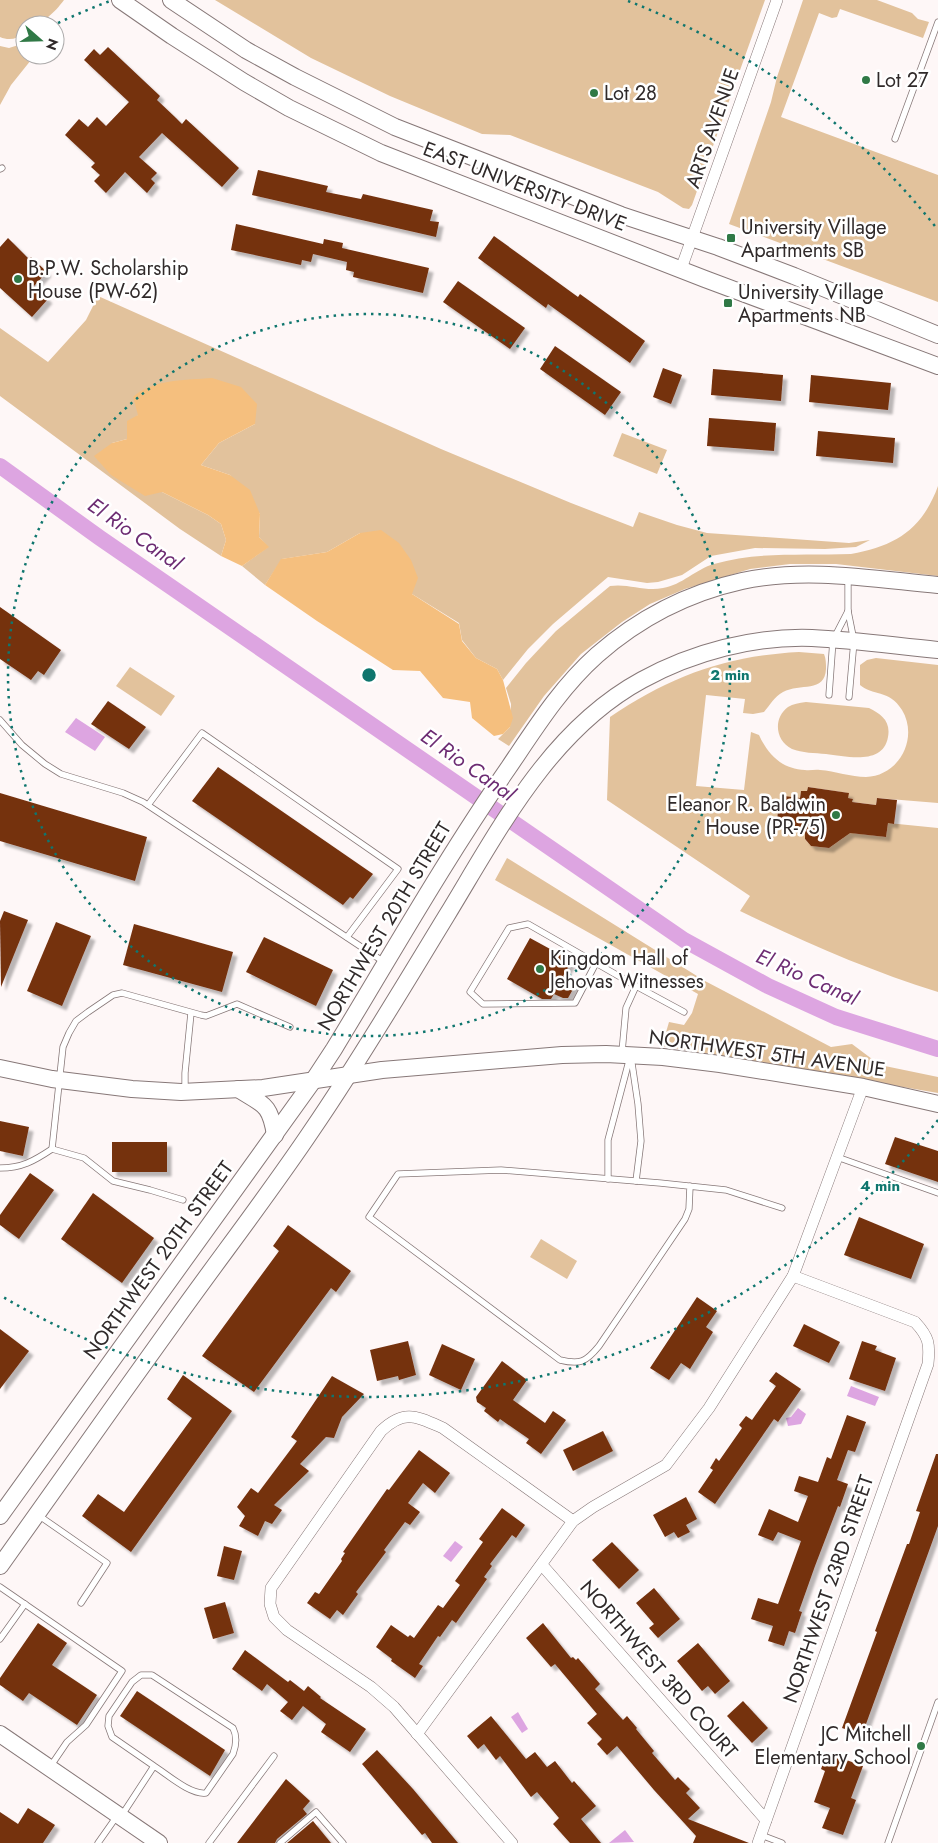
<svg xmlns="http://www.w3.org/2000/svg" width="938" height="1843" viewBox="0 0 938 1843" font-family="Jost,sans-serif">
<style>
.green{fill:#e2c29c}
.forest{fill:#f5bf7e}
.water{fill:#dda5e1}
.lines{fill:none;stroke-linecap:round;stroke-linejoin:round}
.canal{stroke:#dda5e1;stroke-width:16}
.building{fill:#743110;filter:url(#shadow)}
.lane-casing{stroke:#877878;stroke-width:7}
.street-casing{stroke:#877878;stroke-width:12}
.secondary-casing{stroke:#877878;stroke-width:18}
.lane{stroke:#fff;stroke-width:5.5}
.street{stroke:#fff;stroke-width:11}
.secondary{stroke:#fff;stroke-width:16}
.ring{fill:none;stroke:#0f766e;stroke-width:2.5;stroke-dasharray:2.5 5}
.poi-dot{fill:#307946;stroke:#fff;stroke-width:2}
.labels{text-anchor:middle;stroke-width:5;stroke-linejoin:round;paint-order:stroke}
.poi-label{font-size:20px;fill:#302a2a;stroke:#fff;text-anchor:start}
.street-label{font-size:20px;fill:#302a2a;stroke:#fff}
.water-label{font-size:21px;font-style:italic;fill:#6d2c73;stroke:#fff}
.centre{fill:#0f766e;stroke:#fff;stroke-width:2.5}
.ring-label{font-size:15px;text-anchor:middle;font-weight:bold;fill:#0f766e;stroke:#fff;stroke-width:5;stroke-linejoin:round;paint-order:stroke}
</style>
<defs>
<filter id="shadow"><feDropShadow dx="4.5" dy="4.5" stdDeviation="1" flood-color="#0004"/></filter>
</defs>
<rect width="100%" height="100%" fill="#fef7f7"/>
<g class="green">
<path d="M0,0H64C54,13 43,25 25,25V33C17,39 9,41 0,37Z"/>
<polygon points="215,0 765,0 692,205 689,209 683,208 658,192 510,135 482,134 390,96 311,58"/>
<polygon points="803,0 877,0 912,13 918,19 929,22 923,38 840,9 837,17 832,18 819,13 781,117 938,175 938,302 729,224 771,102 777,77"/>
<polygon points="25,43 25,55 35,55 11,85 0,105 0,46 9,48"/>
<polygon points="98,296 441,449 571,503 633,527 639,512 677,525 707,533 849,543 870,540 856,547 825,549 755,548 711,556 682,575 658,582 647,583 608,577 553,624 528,649 503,680 497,669 476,658 462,640 459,623 412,594 360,533 327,552 282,559 265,585 242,566 268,547 259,537 260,514 230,475 201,465 219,443 255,424 138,415 127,439 112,443 162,492 208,515 221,524 226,540 221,556 180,529 0,396 0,328 48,362 86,320"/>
<polygon points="622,433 667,450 657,474 613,456"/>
<path d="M938,486V576L836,564H790L750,569L685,589L650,604L622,622L581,654L544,696L509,746L498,739L510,727L511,704L506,688L526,663L556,631L610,586C628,583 645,592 663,588C682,585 696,569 714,564C758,551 805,556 851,554C895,546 922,530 938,486Z"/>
<path d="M799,652L824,654C826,659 826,663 826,669C825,693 800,683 783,692C774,697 770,705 764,712L753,714L743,713L745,699L706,695L696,786L744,790L751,732L759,735C768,755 782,769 805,770C810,771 815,769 820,770C835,771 851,777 866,777C899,776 919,738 902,710C889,689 872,696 860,685V665L867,660L876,658L938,665V803L877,798L876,805L852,802L853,799L848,798V793L808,787L807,791H801L800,798L784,797L782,808H778L777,824L805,828V839L811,846L829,848L843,838L844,832L886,837L888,823L938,828V992C870,971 804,942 740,911L750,896L607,800L610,717C671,676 725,656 799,652Z"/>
<polygon points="130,667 175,696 161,716 116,686"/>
<path d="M806,702L869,708C881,714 891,721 888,737C883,766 846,756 826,754C815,753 802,753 792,749C775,741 773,718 788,707C793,704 799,703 806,702Z"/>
<polygon points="507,858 705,981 831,1047 852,1044 880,1065 938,1077 938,1093 662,1046 669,1022 684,1025 692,1013 698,994 495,880"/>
<polygon points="541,1239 577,1261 567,1279 530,1257"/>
</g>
<g class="forest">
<path d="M212,378L241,387L257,404L255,424L219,443L201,465L230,475L250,490L260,514L259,537L269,547L242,566L221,556L226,540L221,524L208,515L162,492L145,496L111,475L94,456L112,443L127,439V421L138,415L133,397C153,379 186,380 212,378Z"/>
<polygon points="381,530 399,543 411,560 418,578 412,594 459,624 462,641 476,658 497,669 503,680 513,718 510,727 503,734 494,736 472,718 470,702 443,698 420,671 393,670 317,621 265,585 281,559 327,552 360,533"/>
</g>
<g class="water">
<polygon points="76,718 105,737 95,751 65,732"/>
<polygon points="851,1386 879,1397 875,1406 847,1396"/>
<polygon points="798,1408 806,1414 801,1424 788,1426 786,1418 791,1417"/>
<polygon points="455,1541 463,1547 451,1562 443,1556"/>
<polygon points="518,1712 528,1729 522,1733 511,1717"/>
<polygon points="625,1830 634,1842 609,1843"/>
</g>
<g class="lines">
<polyline class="canal" points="0,466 100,538 684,940 768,986 836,1017 938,1049"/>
</g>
<g class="building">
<polygon points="108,47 160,96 157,100 176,118 182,124 186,119 239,168 222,187 162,133 139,157 157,173 151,179 155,183 147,193 125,172 106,193 94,181 100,175 91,167 95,163 65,135 79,119 88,127 97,117 106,126 129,102 84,60 94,49 100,55"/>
<polygon points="258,170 328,186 326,192 361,199 363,194 433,210 430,221 439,222 436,237 252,195"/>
<polygon points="236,224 323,244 324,239 343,243 342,248 429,268 423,293 353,277 354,272 346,270 347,262 313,254 311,262 302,260 301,265 231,250"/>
<polygon points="494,236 578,297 580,294 645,341 630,363 548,304 546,308 478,258"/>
<polygon points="8,238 29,259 31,257 47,272 34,286 48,299 32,317 0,288 0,247"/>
<polygon points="458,281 525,328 510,349 443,302"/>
<polygon points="555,346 621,392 605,415 540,369"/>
<polygon points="663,368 682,375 671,404 653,397"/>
<polygon points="713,369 783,375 781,401 711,395"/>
<polygon points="811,375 891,383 888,410 809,402"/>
<polygon points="709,418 776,423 774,451 707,446"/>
<polygon points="818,431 895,438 893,463 816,456"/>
<polygon points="0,607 61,650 44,675 38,671 31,680 0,659"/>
<polygon points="108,701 146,727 129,749 91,724"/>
<polygon points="218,767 373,874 353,899 350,897 343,905 192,801"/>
<polygon points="808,787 849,793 848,798 853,799 852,802 876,805 877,798 897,800 894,824 888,823 886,837 850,833 829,848 811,846 805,839 805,828 777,824 778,807 782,808 784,796 800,798 801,791 807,791"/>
<polygon points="0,793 147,837 135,881 0,841"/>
<polygon points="4,911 28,920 1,987 0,921"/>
<polygon points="56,922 91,936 62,1006 27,991"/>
<polygon points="134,924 233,952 222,992 123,965"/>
<polygon points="264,937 333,970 316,1006 246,972"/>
<polygon points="530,938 572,961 563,976 576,984 568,998 563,998 554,994 551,999 542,999 507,979"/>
<polygon points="0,1121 29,1127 23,1156 0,1151"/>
<polygon points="895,1137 938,1151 938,1182 885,1164"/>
<rect x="112" y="1142" width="55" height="30"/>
<polygon points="30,1173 54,1190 19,1239 0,1225 0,1215"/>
<polygon points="93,1193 154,1238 122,1283 61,1239"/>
<polygon points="859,1217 924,1244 911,1279 844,1255"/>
<polygon points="288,1225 351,1271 336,1292 331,1288 254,1392 202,1356 279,1251 273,1246"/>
<polygon points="697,1297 717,1311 706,1327 713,1332 690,1369 681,1363 669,1380 650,1368"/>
<polygon points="804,1324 840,1342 829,1363 793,1346"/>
<polygon points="0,1329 29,1351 0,1389"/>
<polygon points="408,1341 416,1375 399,1380 398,1376 377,1381 370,1350"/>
<polygon points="862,1341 877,1346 875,1350 896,1358 885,1391 849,1379"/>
<polygon points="442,1344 475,1359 461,1390 429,1375"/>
<polygon points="502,1361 527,1380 513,1400 545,1423 553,1411 566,1420 541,1454 526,1443 529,1439 500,1419 498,1422 484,1411 486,1408 477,1402 476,1397"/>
<polygon points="776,1372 801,1389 778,1422 774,1419 715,1504 698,1492 713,1470 710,1468 716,1458 719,1461 742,1428 739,1425 746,1416 752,1420 776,1386 769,1381"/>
<polygon points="183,1375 232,1411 131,1552 82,1516 98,1494 124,1512 192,1418 167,1399"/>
<polygon points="332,1376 364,1394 342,1417 334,1438 326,1437 300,1464 309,1471 274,1505 282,1510 272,1524 265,1521 258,1536 239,1526 245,1516 237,1507 251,1488 258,1493 297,1441 291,1437"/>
<polygon points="847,1415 866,1422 855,1452 848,1450 837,1480 848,1484 840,1507 838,1506 815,1566 799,1611 802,1612 795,1633 789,1631 784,1646 768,1641 773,1626 751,1619 758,1598 778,1604 801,1541 778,1532 773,1541 758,1535 769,1509 798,1522 808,1496 794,1491 799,1476 818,1482 827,1457 831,1459"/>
<polygon points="603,1431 613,1451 573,1471 563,1450"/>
<polygon points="419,1450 450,1473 435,1493 423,1483 408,1503 420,1512 410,1525 405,1522 384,1550 386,1552 356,1592 358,1594 343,1615 337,1610 330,1619 307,1603 315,1592 319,1594 342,1561 341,1559 345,1553 343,1552 366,1519 387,1489 389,1490"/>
<polygon points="936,1454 938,1454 938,1526 862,1735 842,1728 877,1632 875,1631 907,1544 909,1544 920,1512 916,1511"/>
<polygon points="686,1497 697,1519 686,1525 690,1532 678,1538 674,1532 665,1537 653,1515"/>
<polygon points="502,1508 525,1525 516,1538 512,1535 490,1564 492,1566 484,1577 487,1579 456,1623 452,1620 440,1637 438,1636 419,1664 423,1666 415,1678 391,1661 392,1659 376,1647 391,1625 408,1637 410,1635 414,1638 438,1605 443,1608 460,1585 455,1581 483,1542 479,1539"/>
<polygon points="612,1542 639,1570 619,1589 592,1560"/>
<polygon points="224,1546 242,1551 234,1580 217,1576"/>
<polygon points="654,1588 680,1619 658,1638 649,1628 654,1624 636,1603"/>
<polygon points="225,1602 234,1633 213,1639 204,1608"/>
<polygon points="38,1623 67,1643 52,1665 97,1695 77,1725 29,1693 23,1701 0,1685 0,1678"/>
<polygon points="543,1623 571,1658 573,1657 576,1660 578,1658 600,1684 595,1689 623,1720 627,1716 637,1728 636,1729 654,1751 652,1753 675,1780 678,1777 690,1789 686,1793 700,1808 688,1819 749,1843 693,1843 696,1836 654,1790 617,1746 607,1755 597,1744 602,1739 587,1723 597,1714 555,1664 551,1667 526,1638"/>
<polygon points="698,1643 730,1681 715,1694 708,1686 702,1691 677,1661"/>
<polygon points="245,1650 288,1682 290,1680 304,1691 308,1686 321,1697 320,1698 366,1729 350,1752 321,1732 326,1724 303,1706 292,1720 280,1711 288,1702 267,1684 262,1691 232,1669"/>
<polygon points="137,1691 225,1750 210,1776 120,1716"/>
<polygon points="743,1701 768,1728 752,1743 727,1716"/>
<polygon points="491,1716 526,1759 535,1752 547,1767 555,1761 572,1783 574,1781 596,1806 581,1819 601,1843 570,1843 553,1824 559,1818 537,1792 531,1797 500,1756 496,1760 484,1744 478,1749 467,1736"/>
<polygon points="377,1750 413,1789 458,1843 432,1843 425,1833 422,1835 362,1764"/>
<polygon points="827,1753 863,1766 851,1798 856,1800 843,1835 822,1828 830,1808 814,1802 825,1771 821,1769"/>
<polygon points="286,1779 310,1801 303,1809 307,1814 277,1839 275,1843 237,1843"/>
<polygon points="28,1808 55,1825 43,1843 0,1843 0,1812 18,1824"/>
<polygon points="313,1821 331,1843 287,1843"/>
</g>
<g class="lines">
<g class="lane-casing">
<g id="lane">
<polyline points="895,139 938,22"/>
<polyline points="0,169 2,168"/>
<polyline points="848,578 848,611 854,641 849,697"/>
<polyline points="829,695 833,640 848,611"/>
<polyline points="0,720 22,745 45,764 61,774 123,793 143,802 384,962"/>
<polyline points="148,805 202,733 398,869 347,937"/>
<polyline points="596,963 575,1003 483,1004 470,992 509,928 528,924 636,986"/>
<polyline points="622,1052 626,1008 636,986 684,1012"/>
<polyline points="631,1057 638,1104 641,1141 636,1181"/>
<polyline points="185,1090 185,1073 191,1013"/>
<polyline points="837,1157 938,1193"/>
<path d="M0,1168C22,1168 34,1161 52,1149"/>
<polyline points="608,1179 608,1140 630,1057"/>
<path d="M690,1186L689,1209L685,1219L599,1346C586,1362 580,1365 560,1360L369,1217L398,1174L501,1170L660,1183L726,1190L782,1208"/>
<polyline points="183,1200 150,1190 113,1181 84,1158 52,1149 63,1047 69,1033 76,1021 88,1012 113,995 122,993 201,1015 206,1016 237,1004 290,1027"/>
<polyline points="38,1515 107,1563 81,1603"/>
<polyline points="0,1587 122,1671 86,1725 67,1742 50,1767"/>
<polyline points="0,1639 25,1604"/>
<path d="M122,1815L154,1766C167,1774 190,1795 206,1793L233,1754C236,1746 237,1736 233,1728L152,1675H141L132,1682L109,1716L108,1726L112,1737L154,1766"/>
<polyline points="761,1835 782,1843"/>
<polyline points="98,1843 117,1816"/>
<polyline points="209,1843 274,1756"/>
<polyline points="280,1843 316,1812 343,1843"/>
<polyline points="888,1843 938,1702"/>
</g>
</g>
<g class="street-casing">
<g id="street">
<polyline points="681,269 777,0"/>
<polyline points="542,1565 766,1820"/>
<polyline points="417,1734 573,1521 593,1507 666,1465 709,1408 793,1276 863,1087"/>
<path d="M512,1843L394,1707L371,1687L287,1630L274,1617L270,1604L271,1588L381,1431C404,1409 416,1416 443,1428L573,1521"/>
<path d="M758,1843L928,1364C930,1344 929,1337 915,1322L793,1276"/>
</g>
</g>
<g class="secondary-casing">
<g id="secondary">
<polyline points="120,0 172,36 244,82 289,108 381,153 705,279 938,366"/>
<polyline points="171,0 246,50 295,77 395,127 621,215 718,247 794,276 938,335"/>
<polyline points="0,1068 52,1079 132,1089 181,1092 263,1088 382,1070 562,1055 606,1054 663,1057 720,1064 863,1087 938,1104"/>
<path d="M238,1089C263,1105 270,1103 275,1135"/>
<path d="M0,1516L313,1081L334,1049C391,955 446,858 509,767C536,727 561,687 597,655C638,619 688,593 742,581C806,567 873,579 938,585"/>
<path d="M0,1566C59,1483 117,1401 176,1319C221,1256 269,1194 312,1130C360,1060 403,987 447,915C500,828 550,730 642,680C693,652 754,636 812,638C854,640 896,646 938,650"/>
<polyline points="0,1734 159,1843"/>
</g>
</g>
<use href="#lane" class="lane"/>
<use href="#street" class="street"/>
<use href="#secondary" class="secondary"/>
</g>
<g class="ring">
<circle cx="369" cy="675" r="361"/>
<path d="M938 1120A722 722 0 0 1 3 1297M58 23A722 722 0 0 1 110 1M628 1A722 722 0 0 1 938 230"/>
</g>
<g class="poi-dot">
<circle cx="866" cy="80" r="5"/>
<circle cx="594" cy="93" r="5"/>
<rect x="726" y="233" width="10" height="10" rx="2.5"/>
<circle cx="18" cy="279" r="5"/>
<rect x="723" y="298" width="10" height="10" rx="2.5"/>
<circle cx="836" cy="815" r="5"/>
<circle cx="540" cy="969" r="5"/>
<circle cx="921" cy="1746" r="5"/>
</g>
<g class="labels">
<g class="poi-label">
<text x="876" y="87">Lot 27</text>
<text x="604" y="100">Lot 28</text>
<text x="741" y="234">University Village<tspan x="741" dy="23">Apartments SB</tspan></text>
<text x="28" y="275">B.P.W. Scholarship<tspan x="28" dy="23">House (PW-62)</tspan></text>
<text x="738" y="299">University Village<tspan x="738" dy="23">Apartments NB</tspan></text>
<text x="826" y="811" text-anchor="end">Eleanor R. Baldwin<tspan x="826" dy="23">House (PR-75)</tspan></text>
<text x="550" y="965">Kingdom Hall of<tspan x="550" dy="23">Jehovas Witnesses</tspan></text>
<text x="911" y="1741" text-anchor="end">JC Mitchell<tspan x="911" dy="23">Elementary School</tspan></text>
</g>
<g class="street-label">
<text transform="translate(712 128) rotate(-71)" y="7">ARTS AVENUE</text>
<text transform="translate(525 186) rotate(21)" y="7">EAST UNIVERSITY DRIVE</text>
<text transform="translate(384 926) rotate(-59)" y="7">NORTHWEST 20TH STREET</text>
<text transform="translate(767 1053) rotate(8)" y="7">NORTHWEST 5TH AVENUE</text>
<text transform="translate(158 1260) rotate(-54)" y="7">NORTHWEST 20TH STREET</text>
<text transform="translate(828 1589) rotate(-71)" y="7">NORTHWEST 23RD STREET</text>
<text transform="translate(659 1669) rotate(49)" y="7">NORTHWEST 3RD COURT</text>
</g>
<g class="water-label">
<text transform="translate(135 534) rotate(35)" y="7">El Rio Canal</text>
<text transform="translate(468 765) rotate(35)" y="7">El Rio Canal</text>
<text transform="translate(807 977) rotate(24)" y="7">El Rio Canal</text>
</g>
</g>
<circle cx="369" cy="675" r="8" class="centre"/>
<g class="ring-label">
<text x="730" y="680">2 min</text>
<text x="880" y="1191">4 min</text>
</g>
<g transform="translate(40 40) rotate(110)"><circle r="24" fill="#ffffff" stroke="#acaaaa"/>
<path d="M0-4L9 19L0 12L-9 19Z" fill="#307946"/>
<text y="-8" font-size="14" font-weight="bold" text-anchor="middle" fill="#302a2a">N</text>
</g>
</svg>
